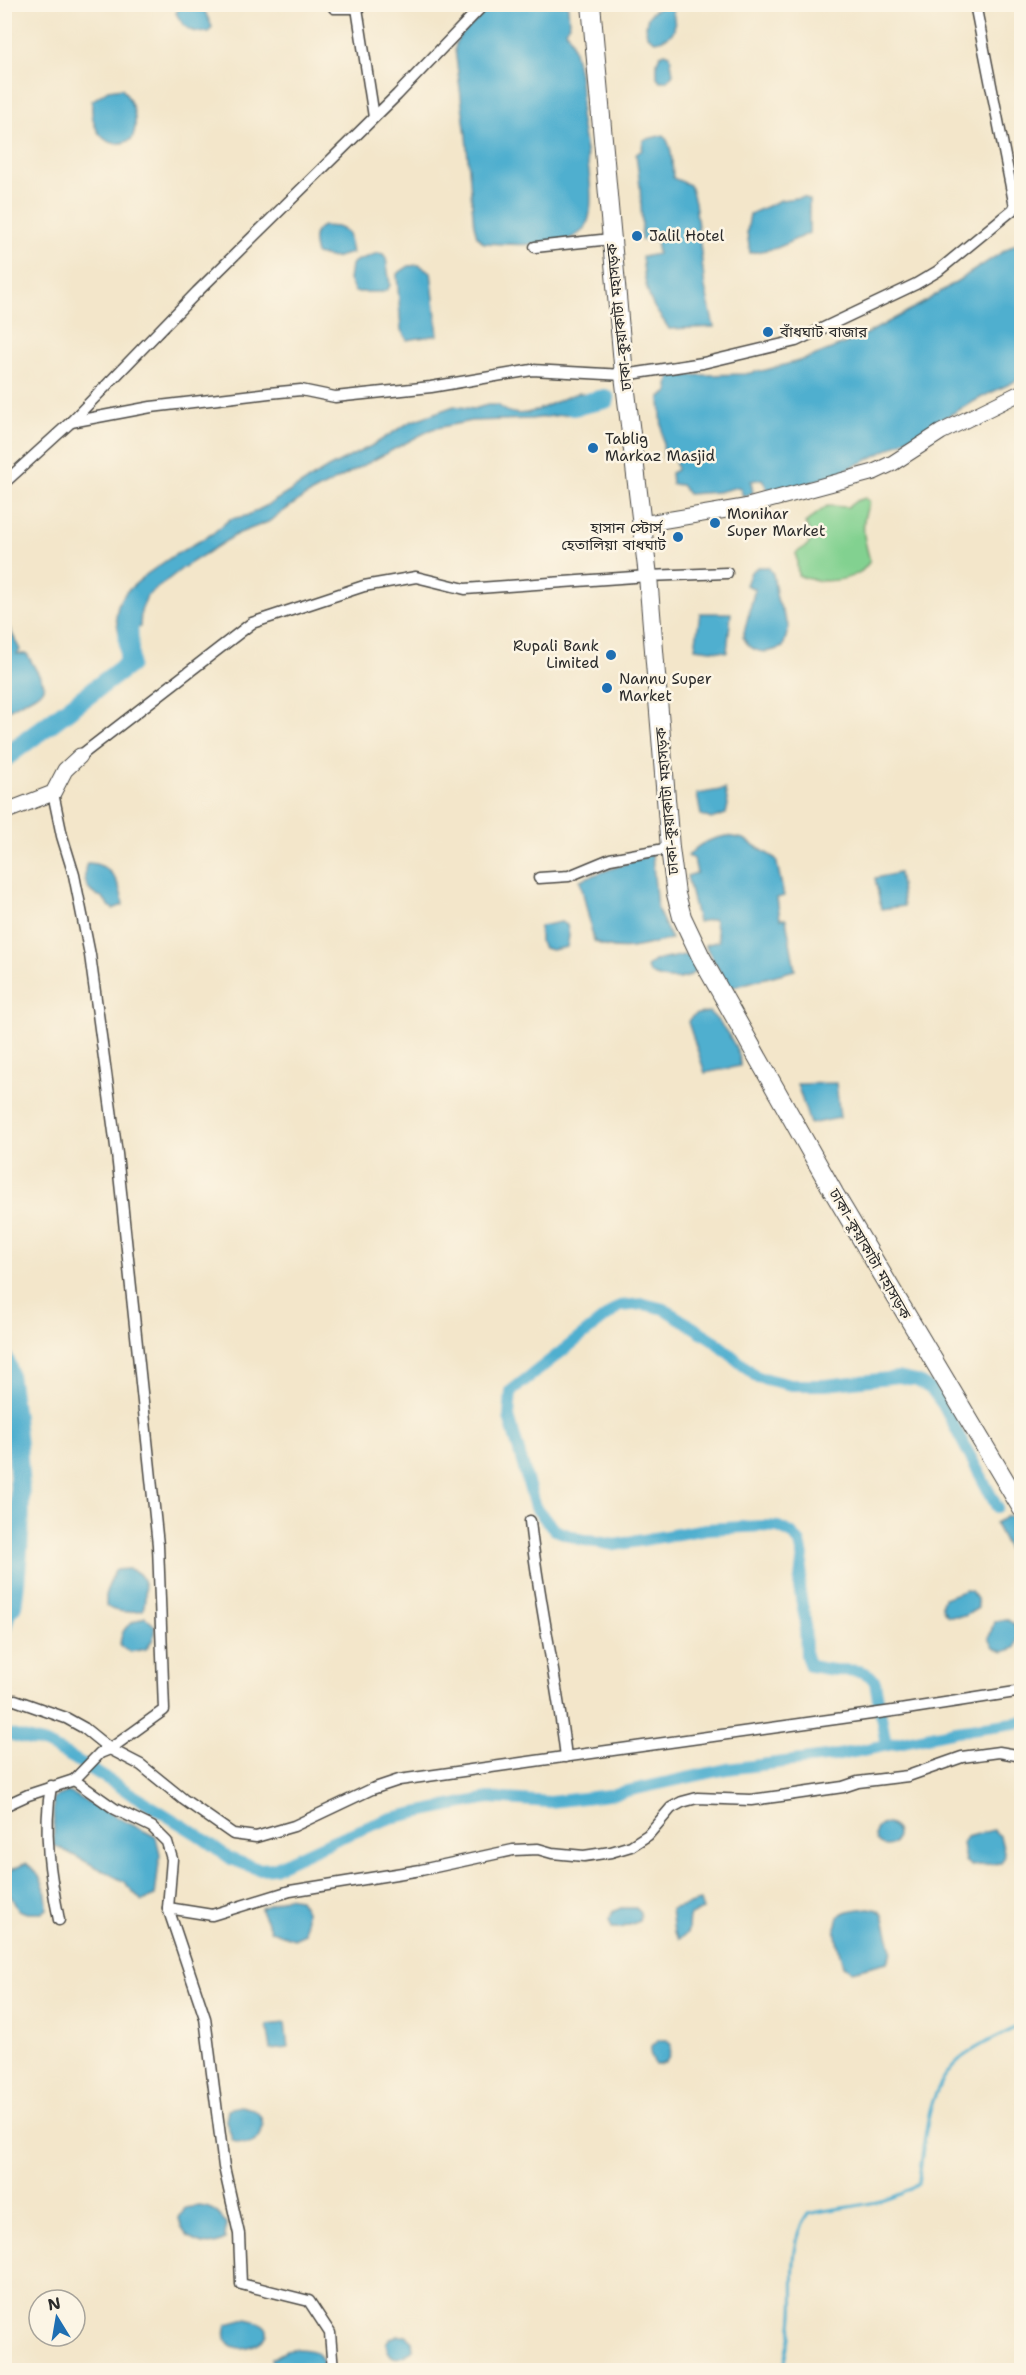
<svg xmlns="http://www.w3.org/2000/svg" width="1026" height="2375" viewBox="0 0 1026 2375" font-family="'Shantell Sans','Noto Sans Bengali',sans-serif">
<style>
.green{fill:#82d190;stroke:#567e5e;stroke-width:1.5}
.water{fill:#50afcf;stroke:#3e6d7d;stroke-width:1.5}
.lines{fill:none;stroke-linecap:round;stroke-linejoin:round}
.stream{stroke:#50afcf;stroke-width:3}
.canal{stroke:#50afcf;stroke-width:12}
.river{stroke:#50afcf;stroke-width:20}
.street-casing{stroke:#494743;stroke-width:13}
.secondary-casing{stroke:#494743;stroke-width:17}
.primary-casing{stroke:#494743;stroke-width:20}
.street{stroke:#fff;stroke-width:10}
.secondary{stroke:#fff;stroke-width:15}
.primary{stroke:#fff;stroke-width:18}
.poi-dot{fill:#1f6fb2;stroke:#fcf5e5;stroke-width:2}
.labels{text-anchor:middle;stroke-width:5;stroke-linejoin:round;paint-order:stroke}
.poi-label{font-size:15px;fill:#2b2b2b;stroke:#fcf5e5;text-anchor:start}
.street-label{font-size:15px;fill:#2b2b2b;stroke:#fcf5e5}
</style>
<rect width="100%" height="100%" fill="#fcf5e5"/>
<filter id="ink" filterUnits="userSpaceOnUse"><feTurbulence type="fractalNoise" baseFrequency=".0167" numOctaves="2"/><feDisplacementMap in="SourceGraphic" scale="12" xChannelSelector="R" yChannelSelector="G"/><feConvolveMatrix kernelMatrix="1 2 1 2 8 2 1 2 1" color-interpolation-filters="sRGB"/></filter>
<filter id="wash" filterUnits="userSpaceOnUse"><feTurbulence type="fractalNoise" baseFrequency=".008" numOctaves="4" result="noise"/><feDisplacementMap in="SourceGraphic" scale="24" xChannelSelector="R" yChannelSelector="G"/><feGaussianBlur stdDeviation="1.35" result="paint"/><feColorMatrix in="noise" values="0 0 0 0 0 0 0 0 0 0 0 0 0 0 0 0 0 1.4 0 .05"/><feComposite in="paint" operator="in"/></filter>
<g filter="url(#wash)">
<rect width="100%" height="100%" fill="#f3e6ca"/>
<path class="green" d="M865,498L870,502C859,523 864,539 870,561C867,565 864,570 860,572C844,583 814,583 798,575L796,553L809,544L811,534L805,523L827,506L848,507L856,501Z"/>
<g class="water">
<path d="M192,5H202L212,27L209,32C192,34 184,29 176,13L179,8Z"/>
<path d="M493,5H567L568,7L569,24L566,30C568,36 571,37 572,43C578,65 584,93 580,115C583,140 601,211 583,230C564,250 509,244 484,243L477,236L474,225L466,136L455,49L456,42L460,36Z"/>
<path d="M664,6L672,8C677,28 677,37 655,41L647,36C644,20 648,11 664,6Z"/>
<polygon points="665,53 670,55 673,74 667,81 660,81 657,77 657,62 660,55"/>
<path d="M122,88C133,103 140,120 132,139C104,154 90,127 92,101L108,90Z"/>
<path d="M663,135C673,144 672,165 673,178L690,185L695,202L705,287L714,327L669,329C664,320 657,313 653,305C645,290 644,272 642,257L658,254L656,240H641L642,225L640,186L636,154L642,150L643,140Z"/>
<polygon points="804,197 809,200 809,233 777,248 750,253 747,232 750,214 781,200"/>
<path d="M323,226L338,227L348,233L352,253L334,258L316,254C313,243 311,231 323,226Z"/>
<path d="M1021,240V378C1009,385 996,390 984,396C914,433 850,480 769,492L762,479L751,481L753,493L743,496L740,488L738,487L718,492L688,494L681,485L672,484L671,473L677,470L675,460L664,458L660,400V397L669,392L668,385L670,376L745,374L766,370L806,359L861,337L923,303Z"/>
<polygon points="378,253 383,254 386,258 390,285 388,289 383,292 355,292 349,280 351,265 356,261"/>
<polygon points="419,265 431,272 438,335 407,340 401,330 397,274 409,266"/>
<path d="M579,393L586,394L591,399H600V404H592L584,411L569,414L531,419L471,421L432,429L304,497L268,522L237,534L184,567L147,596L141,611L140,627L119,633L116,617L118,605L126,592L147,574L173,556L212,534L230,519L246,516L268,505L328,468L373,445L410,422L454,406L474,409L487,405H498C522,428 553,399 579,393Z"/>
<path d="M758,567H768L773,574L777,599L789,627L783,647C766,654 752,655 743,637L755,589L746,585L751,572Z"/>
<polygon points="700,613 731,613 727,652 695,648"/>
<polygon points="5,619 20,650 17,654 27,654 44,684 42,691 5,712 5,658 11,655 5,656"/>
<polygon points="725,789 728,805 726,814 711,819 701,815 697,794"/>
<path d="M727,836L744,839L776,859L784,896L777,898L780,919H786L795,970L729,988L705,945L719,941L714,919L698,922L687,876L697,873L694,859L688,856C699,843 710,839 727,836Z"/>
<path d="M652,854L657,908L671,939C644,945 620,956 594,941L580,880Z"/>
<path d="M87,863C111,863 121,884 123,905L113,909C108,906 107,902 103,898C101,896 97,896 94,894C84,888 83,872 87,863Z"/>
<polygon points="899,873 904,906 881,909 875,878"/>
<polygon points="561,922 567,925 569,936 567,947 552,950 544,948 540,941 540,926"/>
<path d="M684,955L691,956L697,966C692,984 661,981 649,973L647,967L654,961Z"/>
<path d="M709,1012C721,1022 742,1050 740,1066L705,1073L688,1022C691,1013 701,1014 709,1012Z"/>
<polygon points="836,1083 840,1118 810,1124 797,1084"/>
<polygon points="1008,1516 1015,1518 1021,1527 1021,1574 996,1526 995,1523"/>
<path d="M128,1569C148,1572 147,1594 143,1610C130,1612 117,1614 106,1606V1592L115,1570Z"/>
<path d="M966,1590L971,1591L977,1599L978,1608L965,1616H948C942,1610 940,1606 944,1598Z"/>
<path d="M145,1617L155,1626L153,1639L146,1649L130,1652L120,1646C121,1627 128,1624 145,1617Z"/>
<polygon points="1006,1619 1014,1624 1018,1638 1015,1648 1003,1652 994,1648 989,1638 994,1622"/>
<polygon points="68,1792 156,1837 160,1854 155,1896 142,1901 123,1881 54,1845 53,1798"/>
<circle cx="886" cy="1835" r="11"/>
<polygon points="993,1830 1000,1836 1005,1856 1001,1863 971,1866 965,1861 962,1843 966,1837"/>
<path d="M26,1863C42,1875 47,1888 47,1909L42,1913H27L18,1910L5,1885V1873Z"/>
<polygon points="287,1897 299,1899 306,1911 305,1934 294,1939 271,1931 261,1910 261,1908"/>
<path d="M700,1901L703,1910L690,1915C685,1926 694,1932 679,1939L674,1932L671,1909Z"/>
<polygon points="621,1908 636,1908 641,1913 640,1921 621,1928 612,1928 609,1920 612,1912"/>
<path d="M869,1908L878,1910L883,1915L892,1950L887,1962L852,1971L843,1966C840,1951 827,1919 845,1912C852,1909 862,1909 869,1908Z"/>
<polygon points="285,2023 288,2048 271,2050 267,2025"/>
<path d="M659,2040H667L671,2045C670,2056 668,2066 655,2065L651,2056V2046Z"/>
<path d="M240,2106C245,2107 251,2108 254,2110C268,2119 264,2141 248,2144C243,2144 238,2142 233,2141L226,2121L228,2109Z"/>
<path d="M198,2206C212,2207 218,2212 226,2223L225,2240C205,2251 183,2241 179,2218L185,2208Z"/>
<path d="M246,2319C308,2330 213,2375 227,2324Z"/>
<path d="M397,2336H406L412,2341L413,2349C401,2360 389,2363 386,2343L390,2338Z"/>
<path d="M297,2349C312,2349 324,2352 324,2370H271L272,2359L286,2351Z"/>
</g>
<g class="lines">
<path class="stream" d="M783,2370C787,2352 792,2334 793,2315C795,2280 788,2243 809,2214C845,2205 887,2207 918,2184C926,2140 924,2086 964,2056C981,2043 1003,2035 1022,2024"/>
<g class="canal">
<polyline points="4,1634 12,1606"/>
<polyline points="4,1733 46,1744 73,1758 198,1835 231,1859 258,1869 274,1868 337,1839 391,1818 444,1807 489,1798 550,1802 609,1795 727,1769 834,1756 956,1731 1022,1722"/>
<path d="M886,1745L875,1682C866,1667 850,1671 835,1670C826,1669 818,1667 810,1666L806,1656L805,1620L799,1587L803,1556L800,1543L791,1533L778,1527L763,1526L706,1529L615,1545L579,1539L555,1530L535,1507L509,1417L511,1391L620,1306L644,1304L664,1309L712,1339L757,1377L791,1385H825L898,1377L917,1381L931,1389L943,1405L997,1507"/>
</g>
<g class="river">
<polyline points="573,406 605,399"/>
<path d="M4,758L129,664C130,644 126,623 130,604"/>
<path d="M4,1359L7,1367C11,1397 16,1428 18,1459C22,1507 19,1558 12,1606"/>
</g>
</g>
</g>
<g filter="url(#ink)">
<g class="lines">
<g class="street-casing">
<g id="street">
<polyline points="335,4 334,8 357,8 374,117"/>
<polyline points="975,4 1015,207"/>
<polyline points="535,247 611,239"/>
<polyline points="71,422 151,407 269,393 301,390 335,397 431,387 532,370 624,375 703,363 796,341 916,284 938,271 1022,202"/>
<polyline points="4,483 71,422 197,292 397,95 484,4"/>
<polyline points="80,756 252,623 364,586 416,577 465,589 648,576 727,573"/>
<polyline points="539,878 569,876 610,859 670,848"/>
<path d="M530,1521C538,1600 557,1678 566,1757"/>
<polyline points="15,1700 66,1718 84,1728 110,1749 141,1765 183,1799 233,1834 256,1837 294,1826 372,1789 399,1780 900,1710 1022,1691"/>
<polyline points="74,1780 115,1809 152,1827 167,1842 172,1859 168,1908 212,1915 290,1891 421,1870 513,1850 538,1849 552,1853 584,1856 611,1852 631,1846 648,1835 671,1808 682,1802 697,1798 751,1800 781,1796 843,1787 858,1782 908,1776 962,1757 999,1752 1022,1756"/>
<path d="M51,1786C43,1831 50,1876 59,1920"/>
<polyline points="4,1806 28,1795 74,1780 100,1753 110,1749 164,1710 158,1545 117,1154 90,955 74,875 62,836 53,793"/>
<polyline points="168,1908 205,2018 224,2167 239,2234 241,2284 309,2301 330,2333 333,2370"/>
</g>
</g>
<g class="secondary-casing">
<g id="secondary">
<polyline points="642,524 744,507 874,472 893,463 941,432 1022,392"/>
<polyline points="4,812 53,793 65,770 80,756"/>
</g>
</g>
<g class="primary-casing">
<polyline id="primary" points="591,4 624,375 648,576 670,848 676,894 682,917 701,957 834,1193 1022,1509"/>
</g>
<use href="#street" class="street"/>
<use href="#secondary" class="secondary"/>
<use href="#primary" class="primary"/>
</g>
</g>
<g class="poi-dot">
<circle cx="637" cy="236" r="6"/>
<circle cx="768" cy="332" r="6"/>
<circle cx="593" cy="448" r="6"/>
<circle cx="715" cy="523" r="6"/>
<circle cx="678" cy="537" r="6"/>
<circle cx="611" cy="655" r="6"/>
<circle cx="607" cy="688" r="6"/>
</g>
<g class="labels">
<g class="poi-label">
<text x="649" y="241">Jalil Hotel</text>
<text x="780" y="337">বাঁধঘাট বাজার</text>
<text x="605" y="444">Tablig<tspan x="605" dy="17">Markaz Masjid</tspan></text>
<text x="727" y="519">Monihar<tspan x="727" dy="17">Super Market</tspan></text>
<text x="666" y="533" text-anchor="end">হাসান স্টোর্স,<tspan x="666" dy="17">হেতালিয়া বাধঘাট</tspan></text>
<text x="599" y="651" text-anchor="end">Rupali Bank<tspan x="599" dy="17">Limited</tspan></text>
<text x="619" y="684">Nannu Super<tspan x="619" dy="17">Market</tspan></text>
</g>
<g class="street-label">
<text transform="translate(619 317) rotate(-96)" y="5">ঢাকা-কুয়াকাটা মহাসড়ক</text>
<text transform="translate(667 801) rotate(-95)" y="5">ঢাকা-কুয়াকাটা মহাসড়ক</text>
<text transform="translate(870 1254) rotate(60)" y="5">ঢাকা-কুয়াকাটা মহাসড়ক</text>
</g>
</g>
<rect width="1026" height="2375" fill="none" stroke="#fcf5e5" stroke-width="24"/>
<g transform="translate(57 2318) rotate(349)"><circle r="28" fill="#fcf5e5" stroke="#a8a49b" stroke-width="1.5"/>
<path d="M0-4.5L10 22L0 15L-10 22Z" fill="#1f6fb2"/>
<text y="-9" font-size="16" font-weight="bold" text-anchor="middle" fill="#2b2b2b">N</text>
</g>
</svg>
